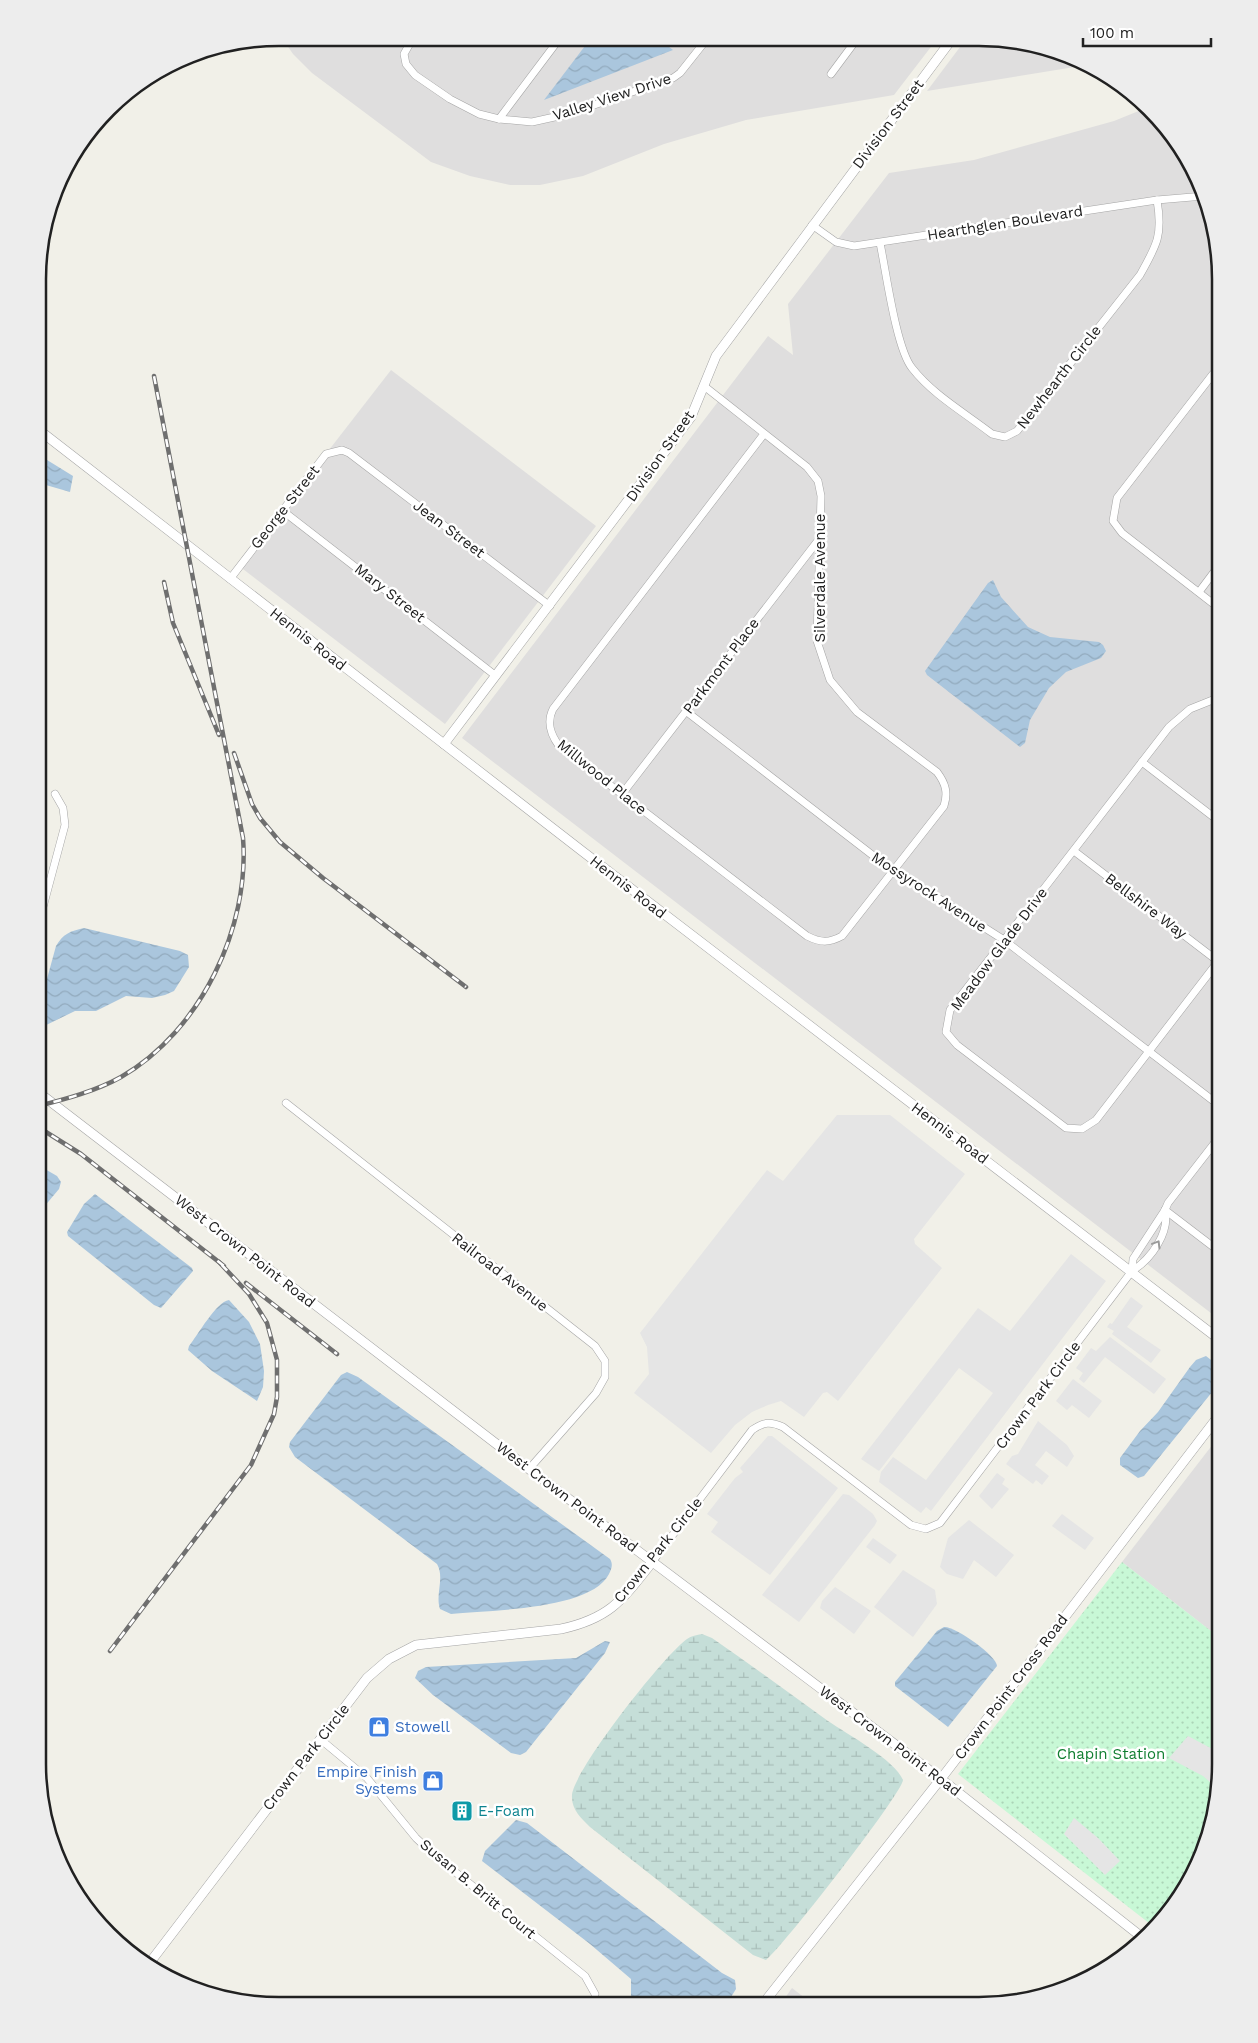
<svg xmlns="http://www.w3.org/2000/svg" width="1258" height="2043" viewBox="0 0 1258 2043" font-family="'Work Sans',sans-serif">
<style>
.residential{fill:#dfdede}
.wetland{fill:url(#wetland-marsh)}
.park{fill:url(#park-dots)}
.parking{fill:#e5e5e5}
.water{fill:url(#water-waves)}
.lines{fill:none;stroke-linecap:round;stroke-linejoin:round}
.minor-casing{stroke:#a5a5a5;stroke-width:8}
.tertiary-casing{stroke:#a5a5a5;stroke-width:10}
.minor{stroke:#fff;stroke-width:7}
.tertiary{stroke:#fff;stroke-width:9}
.rail-casing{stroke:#6f6f6f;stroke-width:4.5}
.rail{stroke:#fff;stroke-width:2.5;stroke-dasharray:8;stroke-linecap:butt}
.oneway{stroke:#9b9b9b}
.labels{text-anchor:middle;stroke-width:5;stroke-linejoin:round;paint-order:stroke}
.street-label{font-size:15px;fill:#212121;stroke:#fff}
.shop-label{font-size:15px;fill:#366cbe;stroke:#fff;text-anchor:start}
.park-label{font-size:15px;fill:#107e30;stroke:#fff}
.culture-label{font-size:15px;fill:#0d838f;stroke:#fff;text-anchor:start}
.rim{fill:none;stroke:#212121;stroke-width:2.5}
</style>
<defs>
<pattern id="wetland-marsh" width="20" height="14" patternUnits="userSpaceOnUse" patternTransform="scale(1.25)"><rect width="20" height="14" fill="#c5ded8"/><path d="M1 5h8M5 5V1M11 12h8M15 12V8" fill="none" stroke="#a9beb9"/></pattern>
<pattern id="park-dots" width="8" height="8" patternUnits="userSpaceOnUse" patternTransform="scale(1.25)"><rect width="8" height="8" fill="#c8f8d6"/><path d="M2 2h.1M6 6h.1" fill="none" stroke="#acd4b7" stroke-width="1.8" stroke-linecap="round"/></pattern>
<pattern id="water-waves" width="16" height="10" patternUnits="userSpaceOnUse" patternTransform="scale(1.25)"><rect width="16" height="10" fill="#aac6dd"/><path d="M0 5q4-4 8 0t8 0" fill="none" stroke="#92aabd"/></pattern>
</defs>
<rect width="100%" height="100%" fill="#f1f0e8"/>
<g class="residential">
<polygon points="282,38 937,39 894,95 746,120 664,144 583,176 540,185 510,185 470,176 431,162 312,73 293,54"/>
<polygon points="966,39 1011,40 1071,56 1087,65 927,91"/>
<polygon points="1146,108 1171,132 1202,187 1220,279 1220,1320 462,738 768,336 793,355 788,304 889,173 974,160 1114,121"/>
<polygon points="391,370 596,526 445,724 239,566"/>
<polygon points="1220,1435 1220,1638 1122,1562"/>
<polygon points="792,1988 814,2005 780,2005"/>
</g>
<path class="wetland" d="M702,1634L712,1638C751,1665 789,1693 828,1721C847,1734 895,1760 903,1780C902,1794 781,1949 766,1960L753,1955L590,1827C581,1818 571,1809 572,1795C574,1770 664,1655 687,1639C691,1636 697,1635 702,1634Z"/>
<polygon class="park" points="1122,1562 1220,1638 1220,1780 1202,1856 1171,1911 1154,1927 958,1774"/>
<g class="parking">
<polygon points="837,1115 890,1115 965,1174 914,1239 915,1244 942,1268 838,1401 827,1392 823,1393 804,1417 781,1401 768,1405 752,1412 735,1425 711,1453 634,1393 649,1374 647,1347 640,1333 767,1170 783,1181"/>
<polygon points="1071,1254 1106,1281 931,1511 926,1507 921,1513 879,1482 881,1472 893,1457 926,1480 993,1393 959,1368 879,1471 861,1459 978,1308 1010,1331"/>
<polygon points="1131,1297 1143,1306 1127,1327 1161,1350 1151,1363 1112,1334 1114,1331 1107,1327 1110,1323 1112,1324"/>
<polygon points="1110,1337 1166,1379 1154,1394 1105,1357 1084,1383 1079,1379 1083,1373 1076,1368 1091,1348 1096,1351"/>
<polygon points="1073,1379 1102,1401 1089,1418 1072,1405 1067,1410 1056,1401"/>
<polygon points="1038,1421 1067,1445 1074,1456 1067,1467 1046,1451 1035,1465 1049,1476 1042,1485 1036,1480 1033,1484 1006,1464 1012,1456 1018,1454"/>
<polygon points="768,1436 772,1436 838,1488 770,1575 711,1532 718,1522 707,1514 735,1478 743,1472 740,1468"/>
<polygon points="997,1473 1005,1479 1002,1484 1009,1489 992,1509 979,1496"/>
<polygon points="843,1494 849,1495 873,1514 877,1521 875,1525 799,1622 762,1595"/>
<polygon points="1062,1514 1094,1538 1085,1550 1052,1526"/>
<polygon points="969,1520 1014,1555 996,1577 974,1560 963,1579 947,1574 940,1567 948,1538"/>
<polygon points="873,1538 897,1555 890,1564 866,1547"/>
<polygon points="903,1570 935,1590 937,1604 913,1637 874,1607"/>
<polygon points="835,1587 871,1611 854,1634 820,1608 822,1601"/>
<polygon points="1188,1736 1220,1753 1218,1789 1203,1776 1169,1758"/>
<polygon points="1074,1818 1098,1838 1120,1861 1105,1875 1064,1834"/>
</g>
<g class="water">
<polygon points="591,38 659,39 673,50 544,100"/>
<polygon points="39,455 73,476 70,492 39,483"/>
<polygon points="993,580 1001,597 1028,627 1050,637 1099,642 1103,645 1106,651 1101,658 1066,672 1049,688 1030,720 1025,743 1020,747 927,675 925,671 988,583"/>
<path d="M84,928L180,951L188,955L189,967L174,991L165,995L152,998L126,996L96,1011H75L38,1029L39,1008L56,946C63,934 70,931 84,928Z"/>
<polygon points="38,1165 57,1176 61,1182 59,1189 38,1214"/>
<polygon points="95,1194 192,1268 193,1271 161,1308 154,1305 68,1236 67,1232 84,1204"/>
<path d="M229,1300L249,1322L260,1344L264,1371L263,1387L257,1401L212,1371L188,1350L189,1346C198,1335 216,1302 229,1300Z"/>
<polygon points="1206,1356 1220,1367 1220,1380 1217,1386 1144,1476 1138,1478 1120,1465 1120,1458 1140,1431 1158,1412 1190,1367 1196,1360"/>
<path d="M347,1372L358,1377L610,1559C613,1564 612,1568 609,1574C591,1610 490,1610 451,1614L440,1609C435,1594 445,1578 437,1564L295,1457L289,1447L290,1442L341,1375Z"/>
<path d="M944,1627C955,1626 997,1656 997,1666L948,1727L895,1686V1682L937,1631Z"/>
<polygon points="605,1641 610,1642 605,1653 526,1752 520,1755 511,1753 433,1695 415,1678 418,1671 426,1667 576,1658"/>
<polygon points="516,1820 527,1823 722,1973 735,1980 736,1989 726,2005 635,2005 631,1996 631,1979 590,1944 482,1861 485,1851"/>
</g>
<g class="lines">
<g class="minor-casing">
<g id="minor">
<polyline points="413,38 404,54 406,64 415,75 450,99 479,114 499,119 532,122 568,114 673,78 680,73 707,39"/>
<polyline points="831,74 857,39"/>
<polyline points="499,119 560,38"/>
<polyline points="812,225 836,242 854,246 1157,200 1204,196"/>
<path d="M880,243C886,271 896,348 912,368C933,395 965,413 992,434L1005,437L1017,431L1140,275C1157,245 1163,235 1157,200"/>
<path d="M704,386L807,467L818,481L821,496L817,641L830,680L857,712L937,772C946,784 948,793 944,806L842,936C829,943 821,943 807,936L559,746C551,735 546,723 553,709L764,434"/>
<polyline points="283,511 496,676"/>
<polyline points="230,579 326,454 342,450 349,453 550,606"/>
<polyline points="1199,592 1220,564"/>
<polyline points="1220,609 1122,533 1113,521 1117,498 1213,374 1220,368"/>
<polyline points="687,712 884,864 1004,940 1220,1106"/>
<polyline points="1142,762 1220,822"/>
<polyline points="622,794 820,538"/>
<polyline points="1074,851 1219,962"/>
<polyline points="39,922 65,825 63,808 55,794"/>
<polyline points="1220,959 1096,1120 1082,1129 1066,1128 957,1045 946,1032 950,1010 1169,727 1190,709 1220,697"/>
<polyline points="286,1103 595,1346 605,1361 605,1377 596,1393 529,1469"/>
<polyline points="1220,1252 1165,1210 1168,1203 1220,1136"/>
<polyline points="1132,1271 1133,1259 1165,1210"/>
<polyline points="1220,1538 1218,1528 1220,1525"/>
<path d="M653,1561L752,1430C764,1422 770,1421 783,1427L911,1525L926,1529L940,1523L1132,1271C1151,1259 1170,1233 1165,1210"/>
<polyline points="320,1739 367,1778 416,1838 434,1855 585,1976 595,1994"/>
</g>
</g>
<g class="tertiary-casing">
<g id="tertiary">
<polyline points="39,430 582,851 1220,1340"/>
<polyline points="444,744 691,417 716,356 952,39"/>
<polyline points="38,1092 529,1469 941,1779 1143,1938"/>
<path d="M148,1965L367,1678L389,1659L416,1645L561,1629C611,1618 623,1599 653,1561"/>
<polyline points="762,2005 947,1771 1220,1414"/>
</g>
</g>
<use href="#minor" class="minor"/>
<use href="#tertiary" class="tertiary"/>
<g class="rail-casing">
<g id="rail">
<polyline points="164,582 173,623 219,735"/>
<polyline points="234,753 252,804 260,818 280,842 323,878 466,987"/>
<path d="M38,1106C66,1099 96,1091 121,1077C201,1031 250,927 243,838L154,376"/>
<polyline points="38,1127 81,1154 224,1266"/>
<polyline points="246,1283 337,1354"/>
<polyline points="110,1651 251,1465 274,1414 277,1397 277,1360 267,1323 249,1294 219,1262"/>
</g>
</g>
<use href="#rail" class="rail"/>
</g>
<defs><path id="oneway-chevron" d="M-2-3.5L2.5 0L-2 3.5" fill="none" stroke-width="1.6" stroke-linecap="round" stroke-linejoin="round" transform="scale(1.25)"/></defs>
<use class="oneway" href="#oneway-chevron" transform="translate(1157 1244) rotate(-59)"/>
<defs>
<g id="shop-square" transform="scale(1.125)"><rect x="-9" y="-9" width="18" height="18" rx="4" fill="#3f7fe0" stroke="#fff"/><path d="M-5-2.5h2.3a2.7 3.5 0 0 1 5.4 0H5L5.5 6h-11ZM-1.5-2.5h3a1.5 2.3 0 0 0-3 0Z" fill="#fff"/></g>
<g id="building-square" transform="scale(1.125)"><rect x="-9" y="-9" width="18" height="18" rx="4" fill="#0f9aa8" stroke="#fff"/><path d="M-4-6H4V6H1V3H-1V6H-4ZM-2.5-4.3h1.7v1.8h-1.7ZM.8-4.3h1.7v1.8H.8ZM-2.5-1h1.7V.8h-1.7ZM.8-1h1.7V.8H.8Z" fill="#fff"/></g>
</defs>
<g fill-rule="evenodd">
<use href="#shop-square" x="379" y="1727"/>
<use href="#shop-square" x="433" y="1781"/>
<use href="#building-square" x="462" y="1811"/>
</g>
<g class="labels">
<g class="street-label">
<text transform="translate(612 97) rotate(-18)" y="5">Valley View Drive</text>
<text transform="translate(888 124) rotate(-53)" y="5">Division Street</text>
<text transform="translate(1005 223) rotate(-9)" y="5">Hearthglen Boulevard</text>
<text transform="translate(1059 377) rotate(-52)" y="5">Newhearth Circle</text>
<text transform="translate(660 456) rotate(-55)" y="5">Division Street</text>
<text transform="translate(285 507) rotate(-52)" y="5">George Street</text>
<text transform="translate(449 529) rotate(37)" y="5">Jean Street</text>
<text transform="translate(820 578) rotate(-90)" y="5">Silverdale Avenue</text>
<text transform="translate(390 593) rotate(38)" y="5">Mary Street</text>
<text transform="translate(308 639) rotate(38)" y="5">Hennis Road</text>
<text transform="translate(721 666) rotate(-53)" y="5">Parkmont Place</text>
<text transform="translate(602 777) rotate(39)" y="5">Millwood Place</text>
<text transform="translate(628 887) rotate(38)" y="5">Hennis Road</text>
<text transform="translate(929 892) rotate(33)" y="5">Mossyrock Avenue</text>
<text transform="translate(1146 906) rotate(37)" y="5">Bellshire Way</text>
<text transform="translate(999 949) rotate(-53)" y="5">Meadow Glade Drive</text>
<text transform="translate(950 1133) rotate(37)" y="5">Hennis Road</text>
<text transform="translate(245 1251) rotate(38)" y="5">West Crown Point Road</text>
<text transform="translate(500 1272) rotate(38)" y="5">Railroad Avenue</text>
<text transform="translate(1038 1395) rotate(-53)" y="5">Crown Park Circle</text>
<text transform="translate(567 1497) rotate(37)" y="5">West Crown Point Road</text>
<text transform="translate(658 1550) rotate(-51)" y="5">Crown Park Circle</text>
<text transform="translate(1011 1687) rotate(-53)" y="5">Crown Point Cross Road</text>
<text transform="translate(890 1741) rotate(37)" y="5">West Crown Point Road</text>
<text transform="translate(306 1757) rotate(-52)" y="5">Crown Park Circle</text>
<text transform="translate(478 1889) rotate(40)" y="5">Susan B. Britt Court</text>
</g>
<g class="shop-label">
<text x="395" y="1732">Stowell</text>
<text x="417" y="1777" text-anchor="end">Empire Finish<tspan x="417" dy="17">Systems</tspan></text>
</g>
<g class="park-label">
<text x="1111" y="1759">Chapin Station</text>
</g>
<g class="culture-label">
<text x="478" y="1816">E-Foam</text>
</g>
</g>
<path d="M0 0H1258V2043H0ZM279 46H979A233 233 0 0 1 1212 279V1764A233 233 0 0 1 979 1997H279A233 233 0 0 1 46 1764V279A233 233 0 0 1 279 46Z" fill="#ededed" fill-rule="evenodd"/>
<path class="rim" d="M279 46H979A233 233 0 0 1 1212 279V1764A233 233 0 0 1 979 1997H279A233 233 0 0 1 46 1764V279A233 233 0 0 1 279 46Z"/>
<path d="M1083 38v8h128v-8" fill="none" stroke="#212121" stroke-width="2.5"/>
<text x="1090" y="38" font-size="15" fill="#212121" stroke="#ffffff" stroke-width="4" paint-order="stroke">100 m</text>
</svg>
